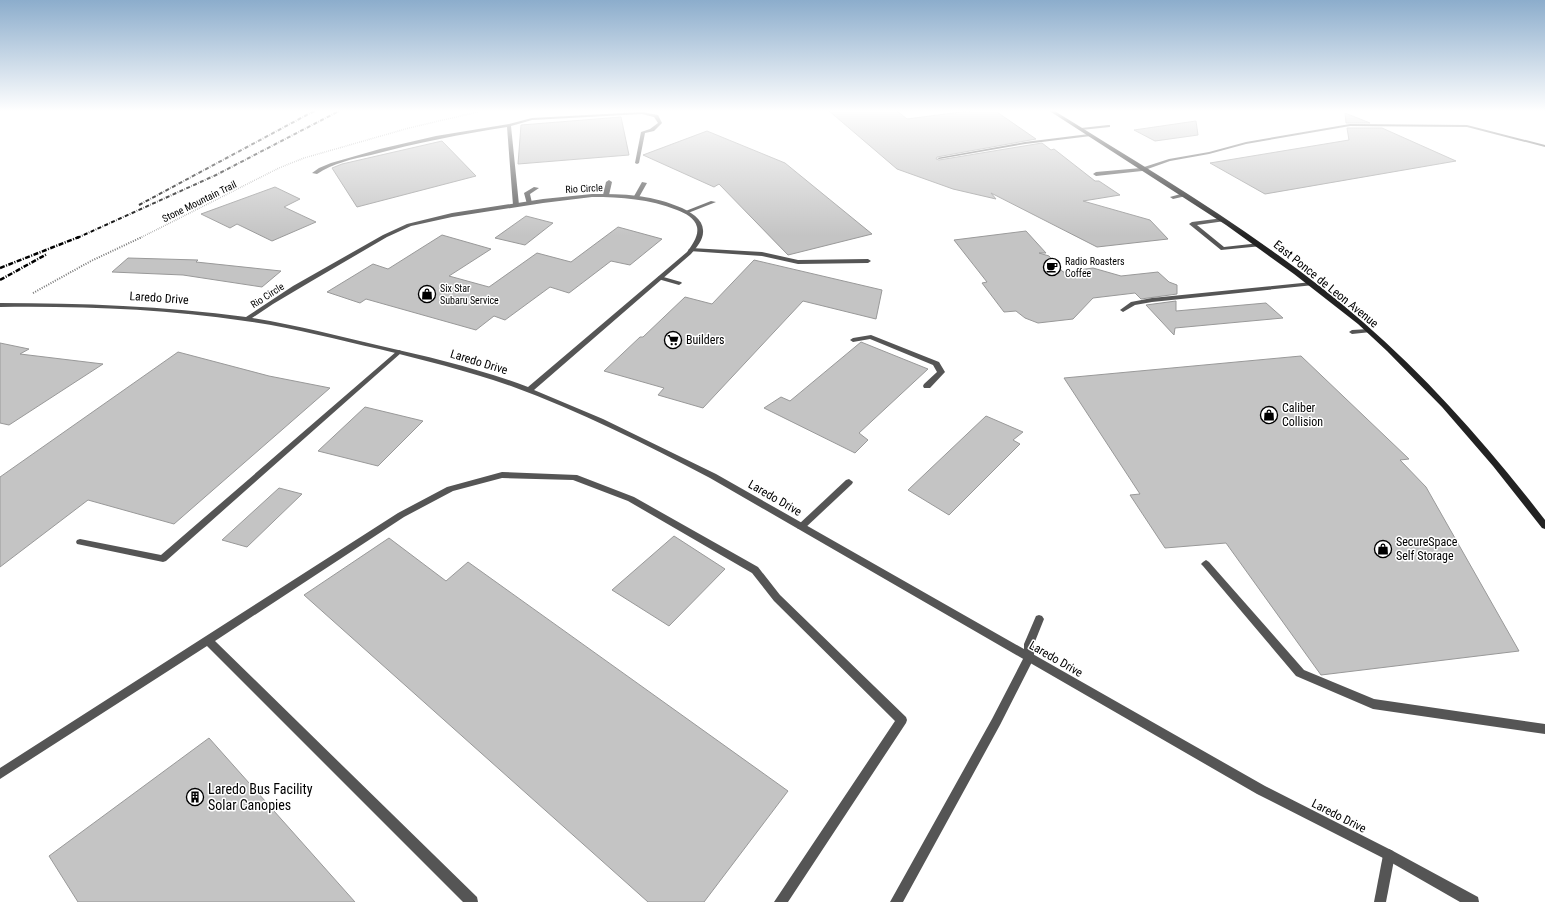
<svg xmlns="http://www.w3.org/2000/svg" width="1545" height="902" viewBox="0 0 1545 902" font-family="'Roboto Condensed',sans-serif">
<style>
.building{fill:#c4c4c4;stroke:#999}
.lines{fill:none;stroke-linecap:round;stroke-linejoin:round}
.path-far1{stroke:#777;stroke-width:1.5;stroke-dasharray:0.5 1.5;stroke-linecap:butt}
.path{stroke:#777;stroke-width:2;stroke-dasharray:1 1.5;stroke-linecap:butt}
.service{fill:#555;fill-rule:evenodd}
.minor{fill:#555;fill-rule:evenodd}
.secondary{fill:#222;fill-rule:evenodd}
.rail-far1{stroke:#000;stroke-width:2;stroke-dasharray:4 1.5 0.5 1.5;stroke-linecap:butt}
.rail{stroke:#000;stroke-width:2.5;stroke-dasharray:5 1.5 1 1.5;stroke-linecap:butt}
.labels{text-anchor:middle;stroke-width:3;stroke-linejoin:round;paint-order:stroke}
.far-street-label{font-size:10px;fill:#000;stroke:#fff}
.far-poi-label{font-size:10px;fill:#000;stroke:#fff;text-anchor:start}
.street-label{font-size:12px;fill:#000;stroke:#fff}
.poi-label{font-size:12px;fill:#000;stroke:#fff;text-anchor:start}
.near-poi-label{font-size:14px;fill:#000;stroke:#fff;text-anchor:start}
</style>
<rect width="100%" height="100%" fill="#fff"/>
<g class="building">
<polygon points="828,110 896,110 907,119 976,110 994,110 1036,139 937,157 936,159 939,160 1042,143 1051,150 1054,149 1095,181 1099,181 1120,195 1083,201 1150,220 1168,239 1097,247 991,193 996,199 953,189 897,169"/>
<polygon points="1345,113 1370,123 1346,123"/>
<polygon points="621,117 629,155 518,164 521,125"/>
<polygon points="1196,121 1198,135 1155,141 1134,130"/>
<polygon points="1347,128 1382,128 1456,161 1265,194 1210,163 1349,140"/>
<polygon points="707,131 785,163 872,234 788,255 719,184 714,187 643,155"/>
<polygon points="442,141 476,176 357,207 332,168 342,164"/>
<polygon points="275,187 300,199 284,207 316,222 272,241 237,224 230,228 201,214"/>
<polygon points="526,216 553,223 525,245 495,238"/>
<polygon points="618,227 662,239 630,265 611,261 569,293 550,287 505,320 494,316 476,330 366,299 360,303 327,292 373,264 388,269 442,235 491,249 449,276 489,287 537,253 571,262"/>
<polygon points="1026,231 1046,253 1039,253 1049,256 1063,272 1093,268 1121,276 1158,272 1169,282 1177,285 1177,294 1141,299 1135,293 1093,298 1073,319 1038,323 1025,318 1016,311 1004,312 982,283 987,282 954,240"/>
<polygon points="128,258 198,260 196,262 281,271 262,287 183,275 112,272"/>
<polygon points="754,260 882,290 876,319 803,301 703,408 658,395 664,388 604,371 640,337 643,337 685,297 712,304"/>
<polygon points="1176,301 1176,311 1266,303 1283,318 1175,328 1174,335 1146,305"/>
<polygon points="861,342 928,369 859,433 868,440 855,453 764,408 781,397 790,401"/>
<polygon points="0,343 29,349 20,354 103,364 9,425 0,423"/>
<polygon points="178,352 269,376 330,388 174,524 88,500 0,567 0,477"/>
<polygon points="1301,356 1409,459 1400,460 1426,487 1519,651 1321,675 1226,543 1165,548 1130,495 1140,494 1064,378"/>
<polygon points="365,407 423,421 378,466 318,451"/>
<polygon points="986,416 1023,432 1013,440 1020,444 949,515 908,490"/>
<polygon points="279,488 302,494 247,547 222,540"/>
<polygon points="674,536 725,569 669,626 612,590"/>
<polygon points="389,538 446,581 468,562 788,791 704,902 648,902 304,595"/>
<polygon points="209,738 355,902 78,902 49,856"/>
</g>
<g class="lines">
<polyline class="path-far1" points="140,238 279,168 304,158 409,128 486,110"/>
<polyline class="path" points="33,293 91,261 142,237"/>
<g class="service">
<path d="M642,112L658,115L662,123L654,131L645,133L639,163L637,164L635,163L641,132L650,129L658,123L654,117L642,114L532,120L511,126L518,195L519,205L516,207L513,205L507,127C461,134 416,143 371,155C353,159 333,163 317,174L312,173L319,168L331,163L380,149L436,136L509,124L532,118Z"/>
<polygon points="1350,124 1467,125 1545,145 1545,147 1467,127 1350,126 1246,144 1209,154 1170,161 1142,171 1096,176 1093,174 1096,172 1141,168 1169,159 1209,152 1246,142"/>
<polygon points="1108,125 1110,125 1110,127 1081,130 1079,129 1081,128"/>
<polygon points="1089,134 1091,134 1091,136 1025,144 939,159 937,158 1025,142"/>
<polygon points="609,180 612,182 609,195 606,197 603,195 606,182"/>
<polygon points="642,182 647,183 638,199 634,199 633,198"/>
<polygon points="534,187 539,188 530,194 532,203 527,204 524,193"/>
<polygon points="1184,193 1186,194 1186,196 1173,199 1170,197"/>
<polygon points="711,201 716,202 688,213 683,212"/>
<polygon points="1223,218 1226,220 1225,221 1197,225 1224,247 1260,243 1263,245 1262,246 1221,250 1189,224 1192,222"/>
<polygon points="691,248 762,252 798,260 868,259 871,261 868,263 798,264 762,256 689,251 688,250"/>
<polygon points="660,276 681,282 682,283 679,285 658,279 658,277"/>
<polygon points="1312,282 1315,284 1314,285 1152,302 1135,305 1123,312 1120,310 1131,302 1152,298"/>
<polygon points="1369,329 1371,330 1371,332 1352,334 1349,332 1352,330"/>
<polygon points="871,335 939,362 945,372 930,388 924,388 923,386 924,384 937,372 933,365 870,339 853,342 850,340 853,338"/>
<polygon points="399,350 401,351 402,352 401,353 166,561 163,562 77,544 76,542 77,540 80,539 161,555 397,351"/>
<polygon points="502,472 577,475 634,497 758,567 780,595 906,717 907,720 906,723 788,902 774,902 895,721 774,601 752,573 628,501 573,480 502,478 453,491 404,517 215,641 477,897 478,902 463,902 207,646 0,779 0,768 398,513 447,487"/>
<polygon points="849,479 853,482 852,484 804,529 798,529 797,527 798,525 846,480"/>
<polygon points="1206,560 1209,562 1304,670 1374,699 1545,724 1545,734 1373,709 1296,676 1203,566 1201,564 1203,562"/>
<polygon points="1039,615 1042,616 1044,619 1034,644 1034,657 1033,660 1000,725 903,902 890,902 992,719 1024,657 1024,644 1036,616"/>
<polygon points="1389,849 1393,851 1395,855 1386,902 1374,902 1383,855 1385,851"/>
</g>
<path class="minor" d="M592,194C607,194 623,194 638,196C655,198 703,209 703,230C704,239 697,247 691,254L534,390L603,419L716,474L1265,786L1393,851L1478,897L1479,902H1460L1385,859L1257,794L710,478C645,444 580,411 511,386C468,371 423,360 379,349C334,339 290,327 245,321C163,309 82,306 0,307V303C82,303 164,306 246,317L293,286L383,235L407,224L452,213L543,199ZM592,197C622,197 649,199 677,210C685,213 695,218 697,227C699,236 692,245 687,252L528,387C480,369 430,357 381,346C338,336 296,325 252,318L273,304L310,282L387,237L411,226L452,217L543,203Z"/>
<path class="secondary" d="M1048,110H1053C1159,176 1269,240 1363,322C1431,381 1490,449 1545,520V529L1542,528L1493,466L1442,407L1387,351L1358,324L1294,274L1226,225Z"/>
<g class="rail-far1">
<polyline points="139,205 316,110"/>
<polyline points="77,238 216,175 341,110"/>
</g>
<g class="rail">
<polyline points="0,268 79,237"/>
<polyline points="0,280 47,254"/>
</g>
</g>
<linearGradient id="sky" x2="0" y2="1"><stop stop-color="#8cadcc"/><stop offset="0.47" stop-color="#fff"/><stop offset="1" stop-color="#fff" stop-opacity="0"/></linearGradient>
<rect width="1545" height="236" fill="url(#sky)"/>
<defs>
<g id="cafe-ring" transform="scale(0.9)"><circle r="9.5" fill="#fff" stroke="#000" stroke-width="1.5"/><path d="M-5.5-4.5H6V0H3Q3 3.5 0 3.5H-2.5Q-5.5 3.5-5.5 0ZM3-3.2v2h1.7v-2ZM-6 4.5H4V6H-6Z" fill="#000"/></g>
<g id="shop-ring" transform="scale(0.9)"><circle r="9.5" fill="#fff" stroke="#000" stroke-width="1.5"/><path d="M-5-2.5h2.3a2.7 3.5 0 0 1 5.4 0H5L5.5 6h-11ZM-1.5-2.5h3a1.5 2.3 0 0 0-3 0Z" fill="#000"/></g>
<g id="supermarket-ring" transform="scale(0.9)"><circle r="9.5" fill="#fff" stroke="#000" stroke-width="1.5"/><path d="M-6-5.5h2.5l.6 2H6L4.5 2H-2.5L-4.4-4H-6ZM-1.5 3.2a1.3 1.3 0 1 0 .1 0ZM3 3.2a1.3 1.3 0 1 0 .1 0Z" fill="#000"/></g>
<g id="building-ring" transform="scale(0.9)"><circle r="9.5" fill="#fff" stroke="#000" stroke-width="1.5"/><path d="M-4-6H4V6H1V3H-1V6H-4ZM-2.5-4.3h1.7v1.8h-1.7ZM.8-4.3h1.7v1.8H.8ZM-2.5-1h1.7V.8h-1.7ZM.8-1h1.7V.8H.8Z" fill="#000"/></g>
</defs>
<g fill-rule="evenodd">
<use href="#cafe-ring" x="1052" y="267"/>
<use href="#shop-ring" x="427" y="294"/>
<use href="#supermarket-ring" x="673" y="340"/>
<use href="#shop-ring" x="1269" y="415"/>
<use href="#shop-ring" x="1383" y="549"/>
<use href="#building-ring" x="195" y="797"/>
</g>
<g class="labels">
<g class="far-street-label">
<text transform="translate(584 188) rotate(-3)" y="4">Rio Circle</text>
<text transform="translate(199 201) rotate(-26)" y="4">Stone Mountain Trail</text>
<text transform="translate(267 295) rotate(-33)" y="4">Rio Circle</text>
</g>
<g class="far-poi-label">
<text x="1065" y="265">Radio Roasters<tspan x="1065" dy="12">Coffee</tspan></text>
<text x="440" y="292">Six Star<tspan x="440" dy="12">Subaru Service</tspan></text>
</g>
<g class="street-label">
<text transform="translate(1326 284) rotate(39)" y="4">East Ponce de Leon Avenue</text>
<text transform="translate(159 298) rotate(4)" y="4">Laredo Drive</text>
<text transform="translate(479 362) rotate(17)" y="4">Laredo Drive</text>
<text transform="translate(775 498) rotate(30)" y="4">Laredo Drive</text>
<text transform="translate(1056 659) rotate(30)" y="4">Laredo Drive</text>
<text transform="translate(1339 816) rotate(27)" y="4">Laredo Drive</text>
</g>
<g class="poi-label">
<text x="686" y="344">Builders</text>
<text x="1282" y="412">Caliber<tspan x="1282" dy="14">Collision</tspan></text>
<text x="1396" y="546">SecureSpace<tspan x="1396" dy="14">Self Storage</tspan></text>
</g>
<g class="near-poi-label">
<text x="208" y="794">Laredo Bus Facility<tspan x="208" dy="16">Solar Canopies</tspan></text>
</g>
</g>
</svg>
